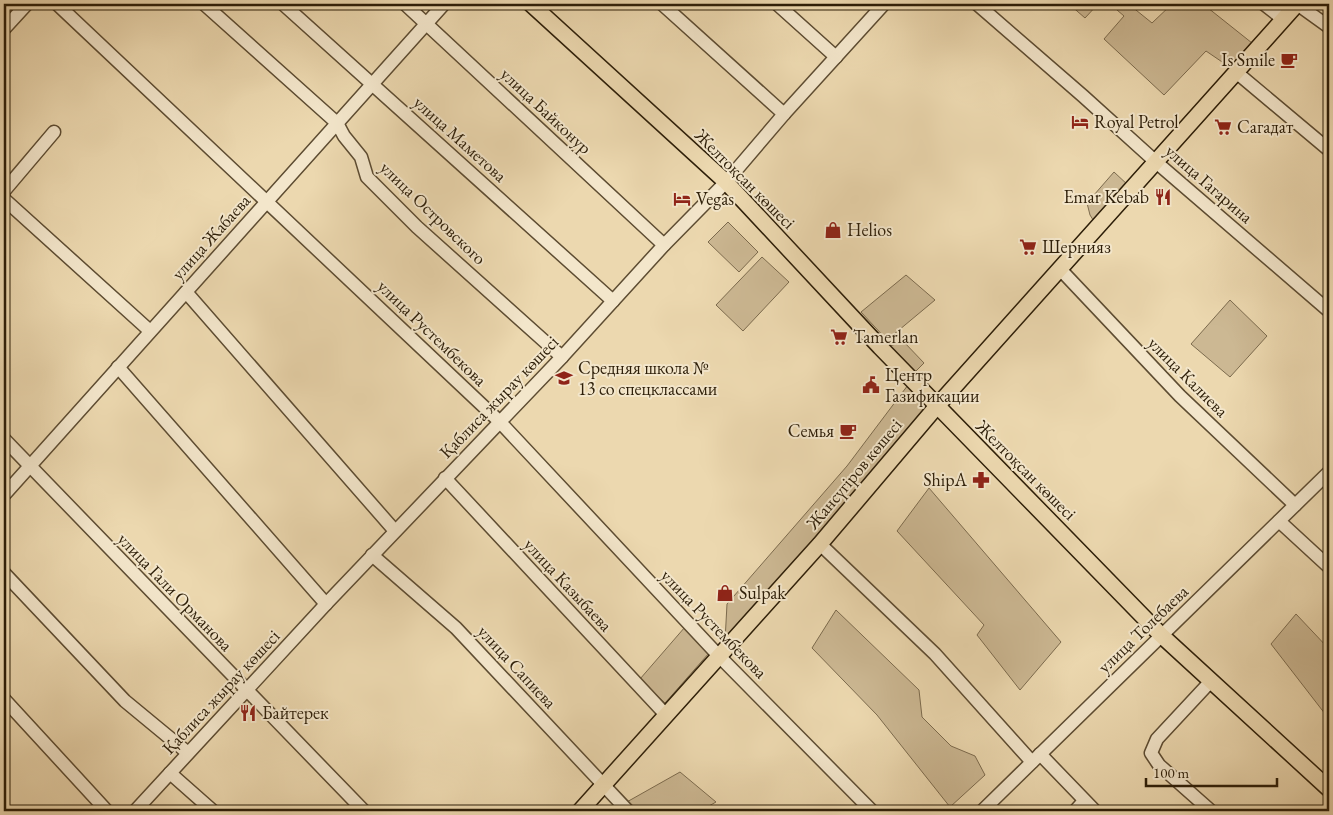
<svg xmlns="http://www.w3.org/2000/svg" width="1333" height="815" viewBox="0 0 1333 815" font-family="'EB Garamond',serif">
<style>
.green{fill:#ccb893;stroke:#7c6b4e}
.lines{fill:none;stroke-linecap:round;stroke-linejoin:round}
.minor-casing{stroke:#5d4c32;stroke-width:15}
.major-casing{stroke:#2d1e08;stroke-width:18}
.minor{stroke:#f3e6cb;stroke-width:12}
.major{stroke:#ecd8af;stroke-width:15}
.labels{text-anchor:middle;stroke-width:4;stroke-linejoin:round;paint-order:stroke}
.poi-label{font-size:18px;fill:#2d1e08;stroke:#f3e6cb;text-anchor:start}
.street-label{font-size:18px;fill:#2d1e08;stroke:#f3e6cb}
</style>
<rect width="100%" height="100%" fill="#ecd8af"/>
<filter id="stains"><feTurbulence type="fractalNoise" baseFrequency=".004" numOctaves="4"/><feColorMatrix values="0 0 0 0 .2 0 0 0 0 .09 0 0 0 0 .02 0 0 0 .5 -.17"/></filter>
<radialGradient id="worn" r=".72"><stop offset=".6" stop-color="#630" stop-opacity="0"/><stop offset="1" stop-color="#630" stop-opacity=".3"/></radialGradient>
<g class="green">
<polygon points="1069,4 1098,4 1085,18"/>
<polygon points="1110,4 1133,4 1131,6 1152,23 1172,4 1203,4 1252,43 1231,68 1206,51 1164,95 1104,39 1124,16"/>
<polygon points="1114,172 1129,186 1095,223 1090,215 1087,203"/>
<polygon points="728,222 758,252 739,272 708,242"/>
<polygon points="762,257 789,282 743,331 716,305"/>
<polygon points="906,275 935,300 887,340 861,312"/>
<polygon points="1230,300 1267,336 1230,377 1191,344"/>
<polygon points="903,341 924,363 912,375 885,348"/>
<polygon points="908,385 931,407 725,641 727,604 847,466"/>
<polygon points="929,488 1061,642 1020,690 977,635 984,625 897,531"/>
<polygon points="836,610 919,690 922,717 951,746 975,756 985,775 950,807 877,715 812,648"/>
<polygon points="1296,614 1329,649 1329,719 1271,644"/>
<polygon points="685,627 709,653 665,703 640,679"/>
<polygon points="680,772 716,802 700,811 635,811 625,803"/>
</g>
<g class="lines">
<g class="minor-casing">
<g id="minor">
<polyline points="57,4 499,421 718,655 872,811"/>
<polyline points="204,4 337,123 344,136 361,157 367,177 417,227 562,357"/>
<polyline points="283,4 613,301"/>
<polyline points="405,4 664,245"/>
<polyline points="662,4 784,114"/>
<polyline points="777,4 836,57"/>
<polyline points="977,4 1083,96 1156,162 1329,311"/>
<polyline points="1264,4 1283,19"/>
<polyline points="1297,4 1329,27"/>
<polyline points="4,29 27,4"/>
<polyline points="1236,72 1329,150"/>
<polyline points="4,191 54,132"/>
<polyline points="4,199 150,331"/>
<polyline points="1060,269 1180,396 1295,505"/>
<polyline points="186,292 395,531"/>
<polyline points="118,367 326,604"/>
<polyline points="4,439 364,811"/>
<polyline points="445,478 666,715"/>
<polyline points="4,495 444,4"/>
<polyline points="1279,521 1329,567"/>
<polyline points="820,544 935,654 1032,762"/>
<polyline points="372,555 456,628 628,811"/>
<polyline points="4,573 125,701 188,753"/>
<polyline points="4,699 107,811"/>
<polyline points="1040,754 1095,811"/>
<polyline points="170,773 213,811"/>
<polyline points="135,811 326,604 562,357 664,245 726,182 784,114 884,4"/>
<polyline points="982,811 1329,472"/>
<polyline points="1075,811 1084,801"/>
<polyline points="1211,811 1159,765 1151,753 1157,739 1211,681"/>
</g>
</g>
<g class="major-casing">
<g id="major">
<polyline points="531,4 726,182 880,347 1161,635 1329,789"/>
<polyline points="580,811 820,544 937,406 1297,4"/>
</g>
</g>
<use href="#minor" class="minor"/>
<use href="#major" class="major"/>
</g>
<defs>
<g id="cafe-bare" transform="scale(1.35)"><path d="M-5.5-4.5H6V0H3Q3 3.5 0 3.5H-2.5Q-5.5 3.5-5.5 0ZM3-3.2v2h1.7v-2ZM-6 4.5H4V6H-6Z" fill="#8f2418" stroke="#f3e6cb" stroke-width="2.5" paint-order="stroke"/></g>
<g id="hotel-bare" transform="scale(1.35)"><path d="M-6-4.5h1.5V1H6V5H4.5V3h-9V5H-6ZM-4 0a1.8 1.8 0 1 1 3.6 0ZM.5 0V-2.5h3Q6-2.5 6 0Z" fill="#8f2418" stroke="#f3e6cb" stroke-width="2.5" paint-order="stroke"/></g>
<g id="supermarket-bare" transform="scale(1.35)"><path d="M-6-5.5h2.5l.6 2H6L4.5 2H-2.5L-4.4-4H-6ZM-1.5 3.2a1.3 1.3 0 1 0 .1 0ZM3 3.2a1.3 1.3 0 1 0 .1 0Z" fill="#8f2418" stroke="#f3e6cb" stroke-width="2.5" paint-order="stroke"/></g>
<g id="restaurant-bare" transform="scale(1.35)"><path d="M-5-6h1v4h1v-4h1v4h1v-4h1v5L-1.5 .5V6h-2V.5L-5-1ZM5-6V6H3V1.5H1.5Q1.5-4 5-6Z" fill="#8f2418" stroke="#f3e6cb" stroke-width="2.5" paint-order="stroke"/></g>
<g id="shop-bare" transform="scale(1.35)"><path d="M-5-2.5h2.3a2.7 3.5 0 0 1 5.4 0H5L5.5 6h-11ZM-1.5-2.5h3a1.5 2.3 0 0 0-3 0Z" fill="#8f2418" stroke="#f3e6cb" stroke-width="2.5" paint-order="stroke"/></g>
<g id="school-bare" transform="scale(1.35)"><path d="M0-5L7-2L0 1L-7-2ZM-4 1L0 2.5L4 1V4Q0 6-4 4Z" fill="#8f2418" stroke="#f3e6cb" stroke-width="2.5" paint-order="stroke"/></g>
<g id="civic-bare" transform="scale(1.35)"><path d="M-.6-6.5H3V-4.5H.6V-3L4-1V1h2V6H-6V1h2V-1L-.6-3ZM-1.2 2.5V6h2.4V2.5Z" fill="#8f2418" stroke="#f3e6cb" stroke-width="2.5" paint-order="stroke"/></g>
<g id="pharmacy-bare" transform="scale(1.35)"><path d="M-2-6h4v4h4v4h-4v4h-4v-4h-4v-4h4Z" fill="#8f2418" stroke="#f3e6cb" stroke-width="2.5" paint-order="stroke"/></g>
</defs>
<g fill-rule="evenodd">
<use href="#cafe-bare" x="1289" y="60"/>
<use href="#hotel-bare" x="1080" y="122"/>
<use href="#supermarket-bare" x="1223" y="127"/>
<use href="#restaurant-bare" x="1163" y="197"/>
<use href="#hotel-bare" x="682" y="199"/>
<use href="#shop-bare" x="833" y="230"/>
<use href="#supermarket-bare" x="1028" y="247"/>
<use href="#supermarket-bare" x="839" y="337"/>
<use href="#school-bare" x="564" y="378"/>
<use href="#civic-bare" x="871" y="385"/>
<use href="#cafe-bare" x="848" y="431"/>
<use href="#pharmacy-bare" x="981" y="480"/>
<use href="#shop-bare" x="725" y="593"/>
<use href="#restaurant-bare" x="248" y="713"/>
</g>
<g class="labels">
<g class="poi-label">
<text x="1275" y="66" text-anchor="end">Is Smile</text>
<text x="1094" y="128">Royal Petrol</text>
<text x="1237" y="133">Сагадат</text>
<text x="1149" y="203" text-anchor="end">Emar Kebab</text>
<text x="696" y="205">Vegas</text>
<text x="847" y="236">Helios</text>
<text x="1042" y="253">Шернияз</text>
<text x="853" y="343">Tamerlan</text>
<text x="578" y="374">Средняя школа №<tspan x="578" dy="21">13 со спецклассами</tspan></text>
<text x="885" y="381">Центр<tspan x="885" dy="21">Газификации</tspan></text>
<text x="834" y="437" text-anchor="end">Семья</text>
<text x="967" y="486" text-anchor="end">ShipA</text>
<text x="739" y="599">Sulpak</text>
<text x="262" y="719">Байтерек</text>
</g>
<g class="street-label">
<text transform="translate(546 111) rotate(43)" y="6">улица Байконур</text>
<text transform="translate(460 139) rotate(42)" y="6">улица Маметова</text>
<text transform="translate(745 179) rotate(45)" y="6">Желтоқсан көшесі</text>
<text transform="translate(1209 184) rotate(41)" y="6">улица Гагарина</text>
<text transform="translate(433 213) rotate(44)" y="6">улица Островского</text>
<text transform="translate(211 237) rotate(-48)" y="6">улица Жабаева</text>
<text transform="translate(432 333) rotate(44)" y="6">улица Рустембекова</text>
<text transform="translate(1188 377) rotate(45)" y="6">улица Калиева</text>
<text transform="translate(499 397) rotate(-46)" y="6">Қаблиса жырау көшесі</text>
<text transform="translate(1026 470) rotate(45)" y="6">Желтоқсан көшесі</text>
<text transform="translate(854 474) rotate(-50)" y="6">Жансүгіров көшесі</text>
<text transform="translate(568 585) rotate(47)" y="6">улица Казыбаева</text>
<text transform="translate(175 592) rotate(46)" y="6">улица Гали Орманова</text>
<text transform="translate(714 624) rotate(46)" y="6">улица Рустембекова</text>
<text transform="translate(1143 629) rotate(-44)" y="6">улица Толебаева</text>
<text transform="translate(517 667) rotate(47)" y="6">улица Сапиева</text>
<text transform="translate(221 692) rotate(-47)" y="6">Қаблиса жырау көшесі</text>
</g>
</g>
<rect width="1333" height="815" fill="none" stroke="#ecd8af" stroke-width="20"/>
<rect x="5" y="5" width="1323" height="805" fill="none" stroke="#2d1e08" stroke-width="2.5"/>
<rect x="10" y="10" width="1313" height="795" fill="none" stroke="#2d1e08"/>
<path d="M1146 778v8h131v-8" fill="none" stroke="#2d1e08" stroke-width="2.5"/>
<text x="1153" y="778" font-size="15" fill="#2d1e08" stroke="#f3e6cb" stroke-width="4" paint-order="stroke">100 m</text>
<rect width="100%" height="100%" filter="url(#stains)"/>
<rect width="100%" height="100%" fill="url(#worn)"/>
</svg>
